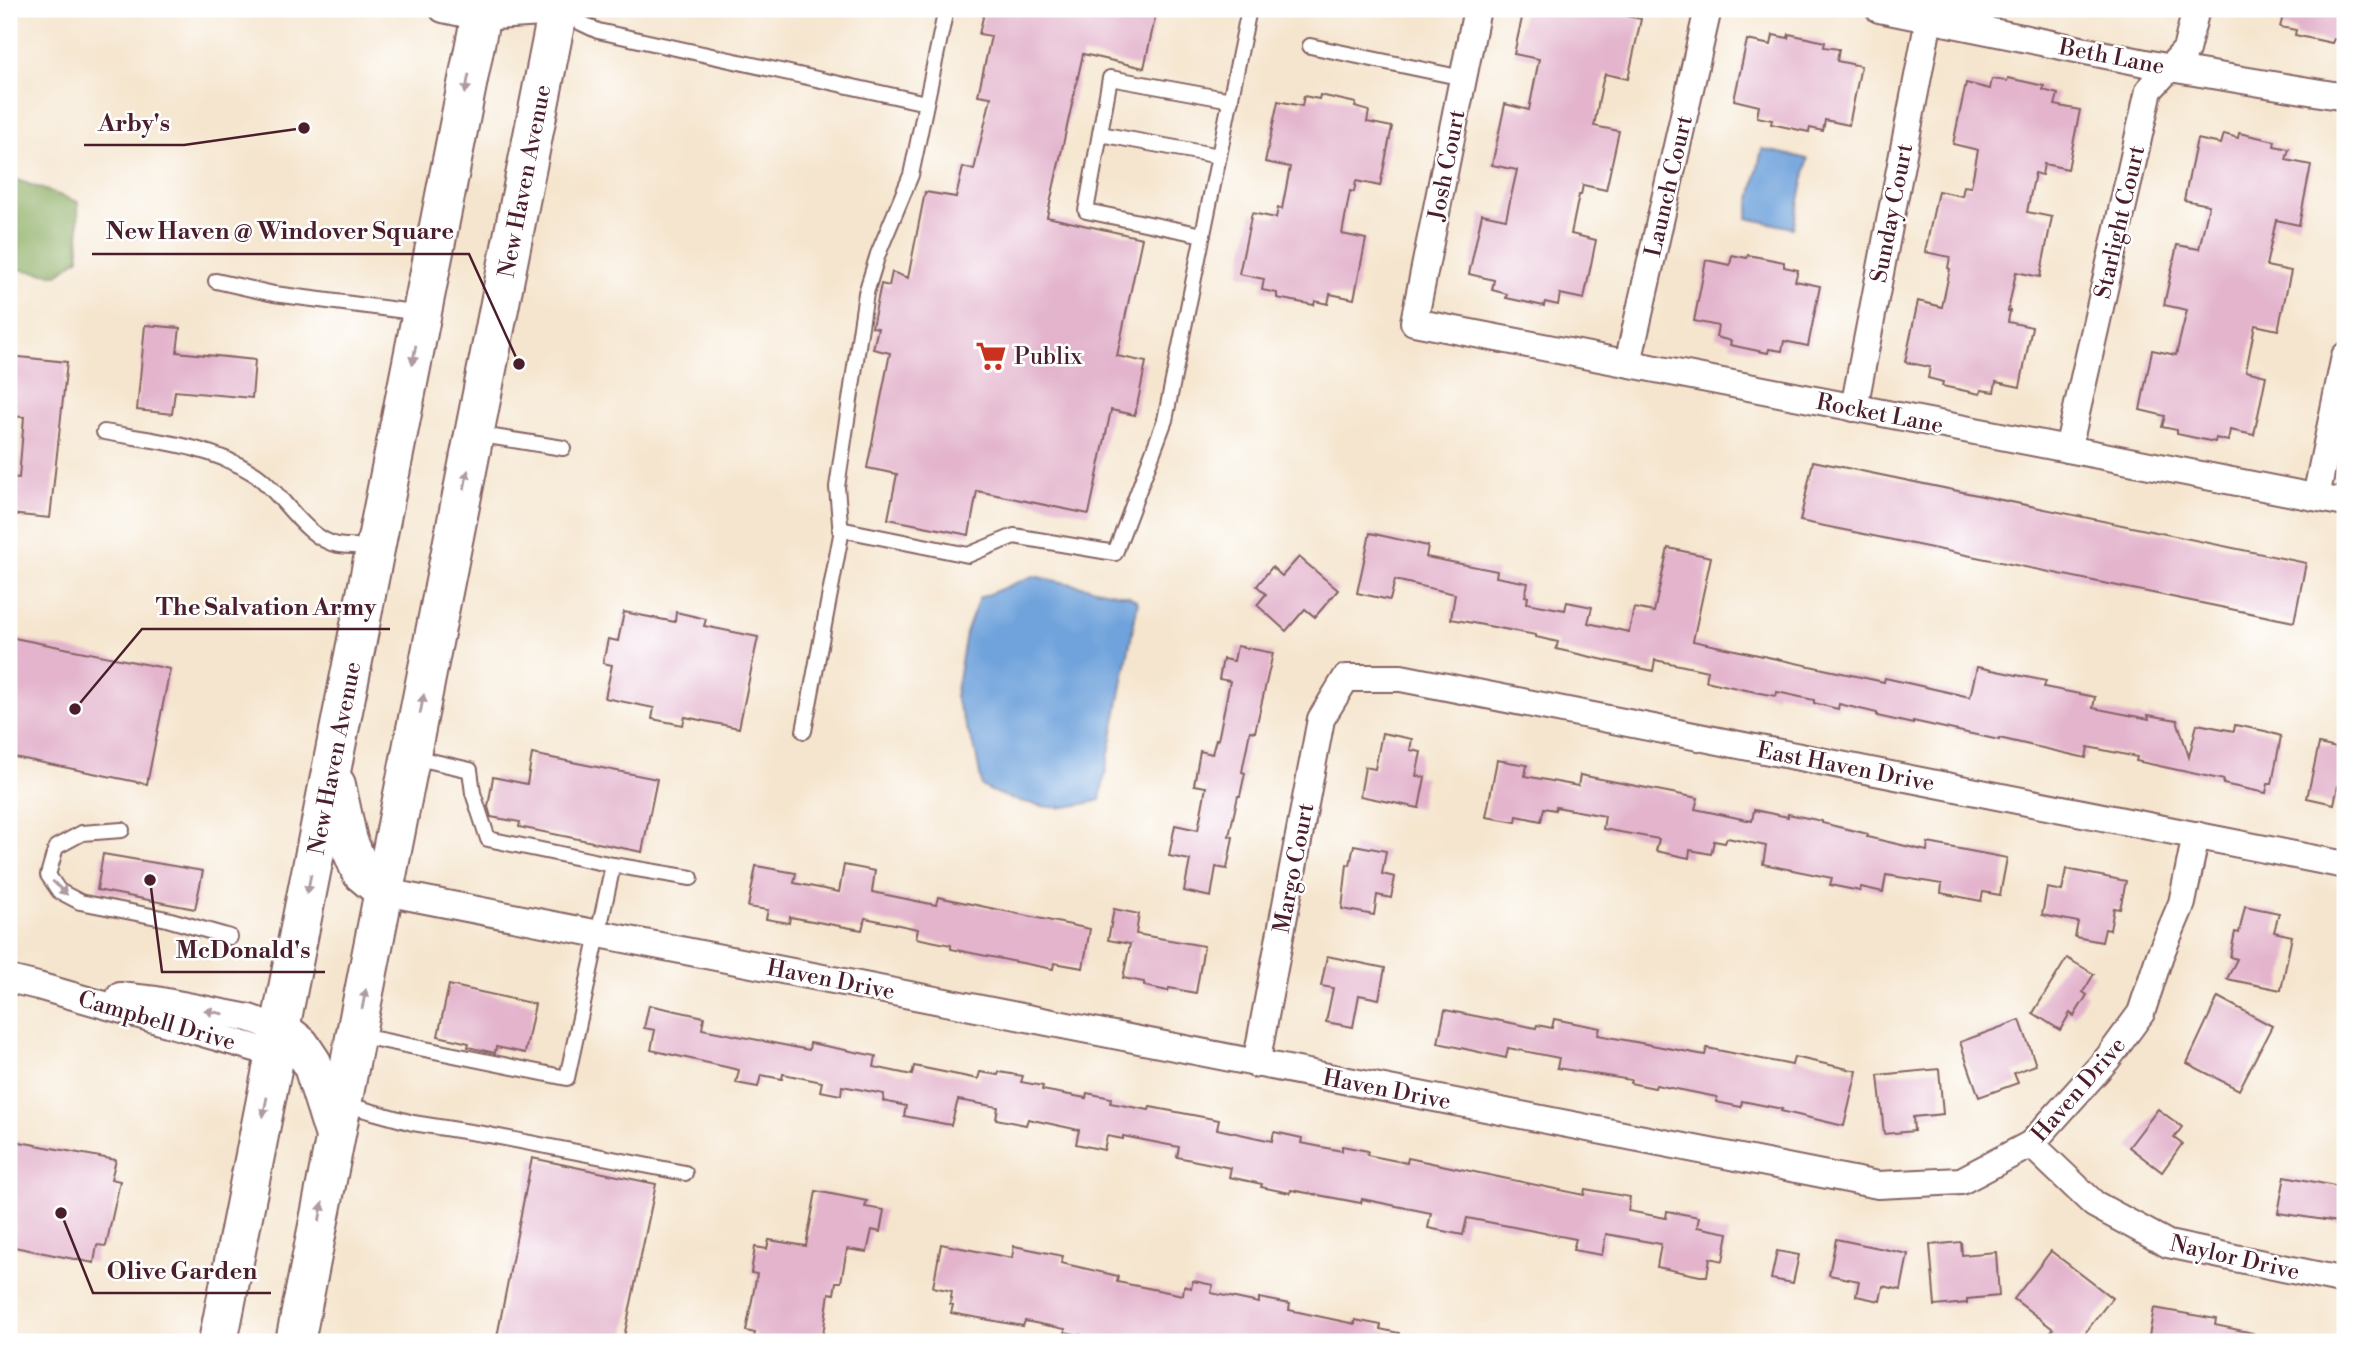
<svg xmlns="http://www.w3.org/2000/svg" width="2354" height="1351" viewBox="0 0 2354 1351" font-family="'Libre Bodoni',serif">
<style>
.forest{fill:#8aac60;stroke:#6a6646;stroke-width:2}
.water{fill:#6fa3db;stroke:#5c6183;stroke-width:2}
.building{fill:#e3b4cc}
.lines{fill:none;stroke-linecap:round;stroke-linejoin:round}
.service-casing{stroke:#866464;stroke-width:18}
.minor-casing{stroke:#866464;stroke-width:30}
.primary-casing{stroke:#866464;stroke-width:42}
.service{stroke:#fff;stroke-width:14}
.minor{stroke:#fff;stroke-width:26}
.primary{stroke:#fff;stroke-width:38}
.oneway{fill:#ae9aa0}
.labels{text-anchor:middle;stroke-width:5;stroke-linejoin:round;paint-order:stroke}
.street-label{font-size:23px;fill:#4a1f2b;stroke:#fff}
.poi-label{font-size:23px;fill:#4a1f2b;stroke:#fff;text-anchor:start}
.leader{fill:none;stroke:#4a1f2b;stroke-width:2.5}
.callout-dot{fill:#4a1f2b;stroke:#fff;stroke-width:2.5}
.callout-label{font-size:24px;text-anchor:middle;font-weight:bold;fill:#4a1f2b;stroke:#fff;stroke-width:5;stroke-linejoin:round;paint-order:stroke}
</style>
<rect width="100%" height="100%" fill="#fff"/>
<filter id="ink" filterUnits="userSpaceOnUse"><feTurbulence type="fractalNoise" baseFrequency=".0143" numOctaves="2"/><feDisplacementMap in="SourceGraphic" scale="14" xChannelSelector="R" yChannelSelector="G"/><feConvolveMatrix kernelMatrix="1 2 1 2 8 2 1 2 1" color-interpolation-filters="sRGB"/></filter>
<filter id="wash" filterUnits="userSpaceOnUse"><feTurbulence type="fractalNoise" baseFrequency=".00686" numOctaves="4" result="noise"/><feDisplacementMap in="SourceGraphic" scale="28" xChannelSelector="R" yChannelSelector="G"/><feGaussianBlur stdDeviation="1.57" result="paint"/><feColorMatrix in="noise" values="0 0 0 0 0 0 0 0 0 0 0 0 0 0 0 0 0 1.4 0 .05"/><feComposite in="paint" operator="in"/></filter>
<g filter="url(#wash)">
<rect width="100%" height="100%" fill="#f5e5ce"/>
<polygon class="forest" points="9,177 78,202 79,258 57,275 9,268"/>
<g class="water">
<polygon points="1762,149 1808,159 1793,228 1747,218"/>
<path d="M1033,576L1129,596L1138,602L1100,800C1061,810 1052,810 1013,799C1001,795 992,793 982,786L976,753L955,697L966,633L979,598Z"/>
</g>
<g id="blocks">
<g class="building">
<polygon points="985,9 1157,9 1144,68 1083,54 1047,217 1142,238 1117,356 1146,362 1135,415 1111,410 1089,514 977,491 969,535 888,519 897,474 867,468 890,353 873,349 878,328 872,327 881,284 889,286 892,272 908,278 925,192 956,197 963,167 974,170 991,97 978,95 991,36 979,34"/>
<polygon points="1524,9 1617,9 1616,14 1641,19 1628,79 1605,74 1602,84 1594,126 1619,131 1606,190 1583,185 1581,195 1579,195 1571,234 1596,240 1584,299 1560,294 1558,305 1545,302 1544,306 1506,298 1507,294 1492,290 1494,280 1469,274 1482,214 1506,219 1517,170 1492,165 1505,104 1529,110 1539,59 1514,54"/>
<polygon points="2285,9 2345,9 2345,41 2334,39 2332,43 2295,35 2296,30 2280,27"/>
<polygon points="1789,34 1825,42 1824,47 1839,49 1837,61 1861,66 1849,125 1825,120 1823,131 1810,128 1809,132 1771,124 1772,120 1757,117 1759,106 1734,100 1747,40 1771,45 1773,35 1788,38"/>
<polygon points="2008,78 2044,86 2043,90 2058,94 2055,105 2080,110 2068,169 2044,164 2042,175 2035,173 2027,212 2052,217 2040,277 2016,272 2008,311 2010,311 2008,322 2032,327 2020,387 1996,382 1994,392 1981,390 1980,394 1942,386 1943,382 1928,378 1930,367 1905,362 1918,301 1942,307 1950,269 1948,268 1950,257 1925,252 1938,191 1962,196 1964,186 1971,187 1978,150 1953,144 1966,83 1990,89 1992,79 2007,81"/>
<polygon points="1320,95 1356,103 1355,107 1369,111 1367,122 1392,127 1380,186 1356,181 1354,192 1350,191 1342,234 1366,239 1354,299 1330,294 1328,304 1315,301 1314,305 1277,298 1277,293 1262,290 1264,279 1239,274 1252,213 1276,218 1278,208 1282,209 1290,167 1265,162 1278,101 1302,106 1304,96 1319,99"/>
<polygon points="2239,133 2275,141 2274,146 2289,149 2286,160 2311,165 2299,225 2276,220 2266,266 2291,271 2278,330 2255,325 2246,371 2266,376 2254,435 2230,430 2228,441 2216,438 2215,442 2177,434 2177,430 2162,427 2165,416 2140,410 2152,350 2176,355 2187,310 2164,305 2177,245 2199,249 2209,205 2184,200 2197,139 2221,144 2224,134 2238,138"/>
<polygon points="1732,255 1747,258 1748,255 1784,262 1784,267 1798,270 1795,281 1820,286 1808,346 1784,341 1782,351 1769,349 1768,353 1730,345 1731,341 1716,337 1718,326 1694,321 1706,260 1730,265"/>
<polygon points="145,325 180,328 177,352 255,360 252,398 175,391 172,414 137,410"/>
<polygon points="9,356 67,362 50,518 9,514 9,477 19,478 24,417 9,416"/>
<polygon points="1813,461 2306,563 2294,622 1800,521"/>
<polygon points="1370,533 1428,546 1426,557 1497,571 1496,577 1528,583 1525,596 1528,597 1527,603 1565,610 1567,602 1592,607 1588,623 1629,632 1634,608 1654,612 1668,548 1711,557 1693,641 1884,682 1885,678 1970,697 1977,667 2046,681 2044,687 2095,697 2093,708 2149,719 2148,715 2177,720 2189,757 2197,724 2234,731 2235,725 2265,731 2281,736 2272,784 2268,784 2266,793 2223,784 2224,780 2136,761 2137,757 2088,747 2086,758 1999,738 1999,740 1913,721 1913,724 1877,716 1877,713 1839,704 1838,709 1814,703 1814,700 1777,692 1776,696 1741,689 1706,681 1708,671 1655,660 1653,671 1556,649 1558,642 1536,637 1536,635 1451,619 1455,594 1395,580 1390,600 1357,593"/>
<polygon points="1299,557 1338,590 1315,617 1305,609 1286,631 1257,605 1266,594 1257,586 1272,567 1282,576"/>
<polygon points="624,612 675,622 676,612 706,619 704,626 758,637 739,728 685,717 683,725 652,719 654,708 605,698 612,665 603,663 608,639 618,641"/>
<polygon points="9,637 170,669 147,784 9,756"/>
<polygon points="1237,646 1273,653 1255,732 1250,731 1242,772 1245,773 1240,796 1238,796 1229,836 1233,837 1227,869 1216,867 1211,897 1184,891 1190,860 1169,856 1175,825 1198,830 1206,787 1194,785 1200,751 1212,754 1216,739 1218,740 1230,681 1219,679 1223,659 1234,661"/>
<polygon points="1382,733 1412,739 1410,750 1421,752 1416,776 1425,777 1419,808 1360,796 1365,767 1375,769"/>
<polygon points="2319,744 2345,750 2345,788 2338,786 2334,804 2307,798"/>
<polygon points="532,754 657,779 642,852 519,827 520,822 491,817 488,807 493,777 527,784"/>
<polygon points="1497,760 1527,765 1525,776 1578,786 1580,775 1698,798 1695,809 1752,821 1754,810 1788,817 1788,814 1822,821 1822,823 1868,834 1867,837 1927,851 1928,843 2007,858 2000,895 1983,892 1981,901 1941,893 1942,884 1886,875 1883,892 1861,887 1860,891 1830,885 1832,878 1763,864 1766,846 1727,838 1725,843 1714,841 1711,854 1690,850 1689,858 1656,851 1659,839 1603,829 1605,816 1556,807 1555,810 1544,808 1541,821 1517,816 1516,822 1486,817"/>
<polygon points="1354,845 1386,851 1382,874 1395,877 1391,898 1377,895 1374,915 1342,909 1347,864 1350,865"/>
<polygon points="103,854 203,871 195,909 97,890"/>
<polygon points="844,865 875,871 872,892 936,905 938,897 1090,929 1083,968 1054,963 1053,969 951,949 951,945 916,938 918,929 865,918 862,930 790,917 789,923 766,919 768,910 748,907 756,866 796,873 794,883 839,892"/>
<polygon points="2066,869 2126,881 2120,909 2114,908 2110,930 2105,929 2102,942 2075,937 2078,922 2042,915 2047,888 2062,891"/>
<polygon points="2245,906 2279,913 2274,932 2292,936 2281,990 2227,979 2237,959 2230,957 2235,932 2239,933"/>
<polygon points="1114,909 1139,914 1136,934 1204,946 1196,993 1169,988 1168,991 1144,986 1144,982 1123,978 1130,944 1108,940"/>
<polygon points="1327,956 1385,968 1379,999 1359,995 1353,1027 1326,1022 1333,988 1321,986"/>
<polygon points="2067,958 2094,974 2083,992 2087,995 2074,1016 2070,1013 2060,1030 2033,1013"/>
<polygon points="449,985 535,1004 525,1053 496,1047 495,1053 468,1047 469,1043 438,1036"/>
<polygon points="2218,997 2272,1026 2239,1090 2187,1063"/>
<polygon points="649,1005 704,1017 702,1029 809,1050 810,1043 876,1056 874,1067 912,1075 914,1066 978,1079 980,1072 998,1075 999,1072 1023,1076 1021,1082 1043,1086 1042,1090 1086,1098 1087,1093 1111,1098 1110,1103 1149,1110 1150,1107 1219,1120 1217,1129 1272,1141 1274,1132 1302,1138 1301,1143 1342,1151 1342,1146 1368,1151 1367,1155 1407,1163 1408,1158 1584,1195 1585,1189 1630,1197 1628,1211 1666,1218 1667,1211 1699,1217 1697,1227 1728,1233 1723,1261 1710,1258 1707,1276 1700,1276 1657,1267 1661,1244 1606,1234 1602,1255 1573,1250 1576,1239 1467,1218 1463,1235 1428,1228 1431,1213 1362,1199 1361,1203 1291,1190 1290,1193 1261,1187 1262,1184 1229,1177 1231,1168 1177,1157 1179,1147 1123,1136 1123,1139 1107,1136 1104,1150 1076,1144 1079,1130 1028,1119 1026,1125 996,1119 998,1107 958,1100 951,1125 904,1116 906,1106 883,1101 884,1094 842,1086 841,1095 820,1091 822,1082 783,1074 782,1079 761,1075 758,1087 736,1083 739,1070 651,1050 655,1030 644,1028"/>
<polygon points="1445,1010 1536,1028 1537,1025 1552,1028 1554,1019 1600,1028 1598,1035 1705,1055 1707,1048 1792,1065 1794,1057 1857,1071 1844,1126 1781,1111 1782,1109 1742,1101 1741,1107 1716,1102 1717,1097 1656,1085 1655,1088 1630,1083 1631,1080 1557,1068 1559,1058 1508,1048 1506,1058 1438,1043"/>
<polygon points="2020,1020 2036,1065 2014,1073 2018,1083 1979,1097 1960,1042"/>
<polygon points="1939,1069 1943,1114 1913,1117 1914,1131 1884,1134 1878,1075"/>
<polygon points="2158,1109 2182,1127 2174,1138 2182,1144 2162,1172 2129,1147"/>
<polygon points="9,1140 116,1160 111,1179 120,1181 106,1246 97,1245 94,1263 9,1246"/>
<polygon points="532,1158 656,1184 623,1342 496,1342"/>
<polygon points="2285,1176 2345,1188 2345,1223 2278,1213"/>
<polygon points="816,1191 867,1201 865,1207 884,1210 880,1232 872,1230 867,1252 847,1249 841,1282 836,1282 834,1294 829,1293 822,1342 753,1342 755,1333 746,1331 757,1274 751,1273 755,1247 767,1249 769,1240 806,1246"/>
<polygon points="1836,1239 1908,1254 1901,1290 1883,1286 1880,1301 1856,1296 1859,1281 1829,1275"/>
<polygon points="1961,1242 1962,1255 1996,1252 1999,1296 1967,1299 1967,1303 1935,1306 1930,1245"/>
<polygon points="941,1244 1012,1258 1014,1246 1063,1256 1061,1263 1118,1276 1117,1282 1183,1295 1184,1286 1191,1288 1193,1281 1213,1285 1211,1293 1259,1303 1259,1298 1290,1304 1289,1310 1355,1324 1355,1320 1381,1325 1380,1329 1399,1333 1398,1342 1102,1342 1080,1338 1081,1335 1065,1332 1065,1329 1025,1321 1023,1326 951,1313 953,1305 950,1304 952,1291 933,1287"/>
<polygon points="1777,1251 1799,1255 1793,1283 1771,1279"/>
<polygon points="2051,1251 2112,1298 2078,1342 2043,1342 2053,1329 2014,1299"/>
<polygon points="2154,1308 2216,1319 2215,1325 2253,1333 2252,1342 2148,1342"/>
</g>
</g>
</g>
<g filter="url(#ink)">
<use href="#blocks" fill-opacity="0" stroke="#866464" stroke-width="2"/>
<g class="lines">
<g class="service-casing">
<g id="service">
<polyline points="558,12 598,31 926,103"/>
<polyline points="1310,46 1463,78"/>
<polyline points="1100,134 1219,156"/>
<polyline points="1203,235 1086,211 1110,78 1231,100"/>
<polyline points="216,281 274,294 421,313"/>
<path d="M104,432C155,441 208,445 253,473C281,490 303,538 338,545C349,547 363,546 375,546"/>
<polyline points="475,434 563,448"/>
<polyline points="840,529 968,555 1014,536 1115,553 1165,420 1249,9"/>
<polyline points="804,731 841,535 837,487 866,293 878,254 911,175 946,9"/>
<polyline points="122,830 82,833 56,847 48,875 59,891 80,902 167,919 230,937"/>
<polyline points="613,865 691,878"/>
<polyline points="356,1035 567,1078 613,865 488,839 473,793 470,770 413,757"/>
<polyline points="344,1104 413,1123 489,1135 685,1173"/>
</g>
</g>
<g class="minor-casing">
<g id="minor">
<polyline points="443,9 481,17 558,12"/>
<polyline points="1477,9 1414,322 2345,503"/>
<polyline points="1879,9 2170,68 2345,97"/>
<polyline points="1628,363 1708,9"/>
<polyline points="1854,408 1929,19"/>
<polyline points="2068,449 2149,90 2186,50 2196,9"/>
<polyline points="2316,497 2345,356"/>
<polyline points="385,892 1878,1185 1961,1181 2031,1144 2108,1058 2141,1013 2160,955 2182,903 2196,835"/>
<polyline points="9,979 38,986 276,1054"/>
<polyline points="120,996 156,1000 249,1018 280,1029"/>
<polyline points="1256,1064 1321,719 1346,678 1401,678 2345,865"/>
<polyline points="2031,1144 2094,1204 2168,1244 2345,1281"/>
</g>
</g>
<g class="primary-casing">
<g id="primary">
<polyline points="336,785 348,841 361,872 385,892"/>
<polyline points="280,1029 300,1045 312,1063 335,1136"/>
<polyline points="218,1342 482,9"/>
<polyline points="295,1342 558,9"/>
</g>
</g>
<use href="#service" class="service"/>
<use href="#minor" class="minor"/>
<use href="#primary" class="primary"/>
</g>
<defs><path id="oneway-solid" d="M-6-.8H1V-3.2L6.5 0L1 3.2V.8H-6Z" transform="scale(1.75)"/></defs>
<g class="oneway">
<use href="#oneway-solid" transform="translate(467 84) rotate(101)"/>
<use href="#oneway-solid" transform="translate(414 355) rotate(101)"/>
<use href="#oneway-solid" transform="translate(466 480) rotate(-79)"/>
<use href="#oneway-solid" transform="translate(422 704) rotate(-79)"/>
<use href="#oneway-solid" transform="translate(309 884) rotate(101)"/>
<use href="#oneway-solid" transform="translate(60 888) rotate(43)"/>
<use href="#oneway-solid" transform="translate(364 999) rotate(-79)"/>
<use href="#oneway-solid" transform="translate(214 1012) rotate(-169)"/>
<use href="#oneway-solid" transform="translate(265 1107) rotate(101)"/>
<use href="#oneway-solid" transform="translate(321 1212) rotate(-79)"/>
</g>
</g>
<defs>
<g id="supermarket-bare" transform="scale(2.415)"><path d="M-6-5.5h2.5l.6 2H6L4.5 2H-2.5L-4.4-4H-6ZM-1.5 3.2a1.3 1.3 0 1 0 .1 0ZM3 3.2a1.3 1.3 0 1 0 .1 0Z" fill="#c8321e" stroke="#fff" stroke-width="2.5" paint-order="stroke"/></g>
</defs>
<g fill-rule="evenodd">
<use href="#supermarket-bare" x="991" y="356"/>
</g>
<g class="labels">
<g class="street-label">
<text transform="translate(2112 56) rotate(11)" y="8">Beth Lane</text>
<text transform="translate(1446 165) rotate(-79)" y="8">Josh Court</text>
<text transform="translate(524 181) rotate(-79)" y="8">New Haven Avenue</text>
<text transform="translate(1668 186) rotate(-77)" y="8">Launch Court</text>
<text transform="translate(1891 213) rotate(-79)" y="8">Sunday Court</text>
<text transform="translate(2119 222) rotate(-77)" y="8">Starlight Court</text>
<text transform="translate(1880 413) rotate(11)" y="8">Rocket Lane</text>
<text transform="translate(334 758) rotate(-79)" y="8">New Haven Avenue</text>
<text transform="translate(1846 766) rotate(11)" y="8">East Haven Drive</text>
<text transform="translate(1293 868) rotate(-79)" y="8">Margo Court</text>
<text transform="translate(831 979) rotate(11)" y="8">Haven Drive</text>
<text transform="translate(157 1020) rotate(16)" y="8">Campbell Drive</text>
<text transform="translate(1387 1089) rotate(11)" y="8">Haven Drive</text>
<text transform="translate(2078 1089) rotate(-49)" y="8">Haven Drive</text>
<text transform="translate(2235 1257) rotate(13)" y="8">Naylor Drive</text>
</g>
<g class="poi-label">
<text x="1014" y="364">Publix</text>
</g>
</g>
<path class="leader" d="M304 128L184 145H84M519 364L469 254H92M75 709L142 629H390M150 880L162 972H325M61 1213L93 1293H271"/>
<g class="callout-dot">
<circle cx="304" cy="128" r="7"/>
<circle cx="519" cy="364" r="7"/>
<circle cx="75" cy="709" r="7"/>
<circle cx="150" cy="880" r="7"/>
<circle cx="61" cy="1213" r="7"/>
</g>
<g class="callout-label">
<text x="134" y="131">Arby's</text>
<text x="280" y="239">New Haven @ Windover Square</text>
<text x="266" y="615">The Salvation Army</text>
<text x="243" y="958">McDonald's</text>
<text x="182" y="1279">Olive Garden</text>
</g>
<rect width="2354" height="1351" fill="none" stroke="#fff" stroke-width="35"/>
</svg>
